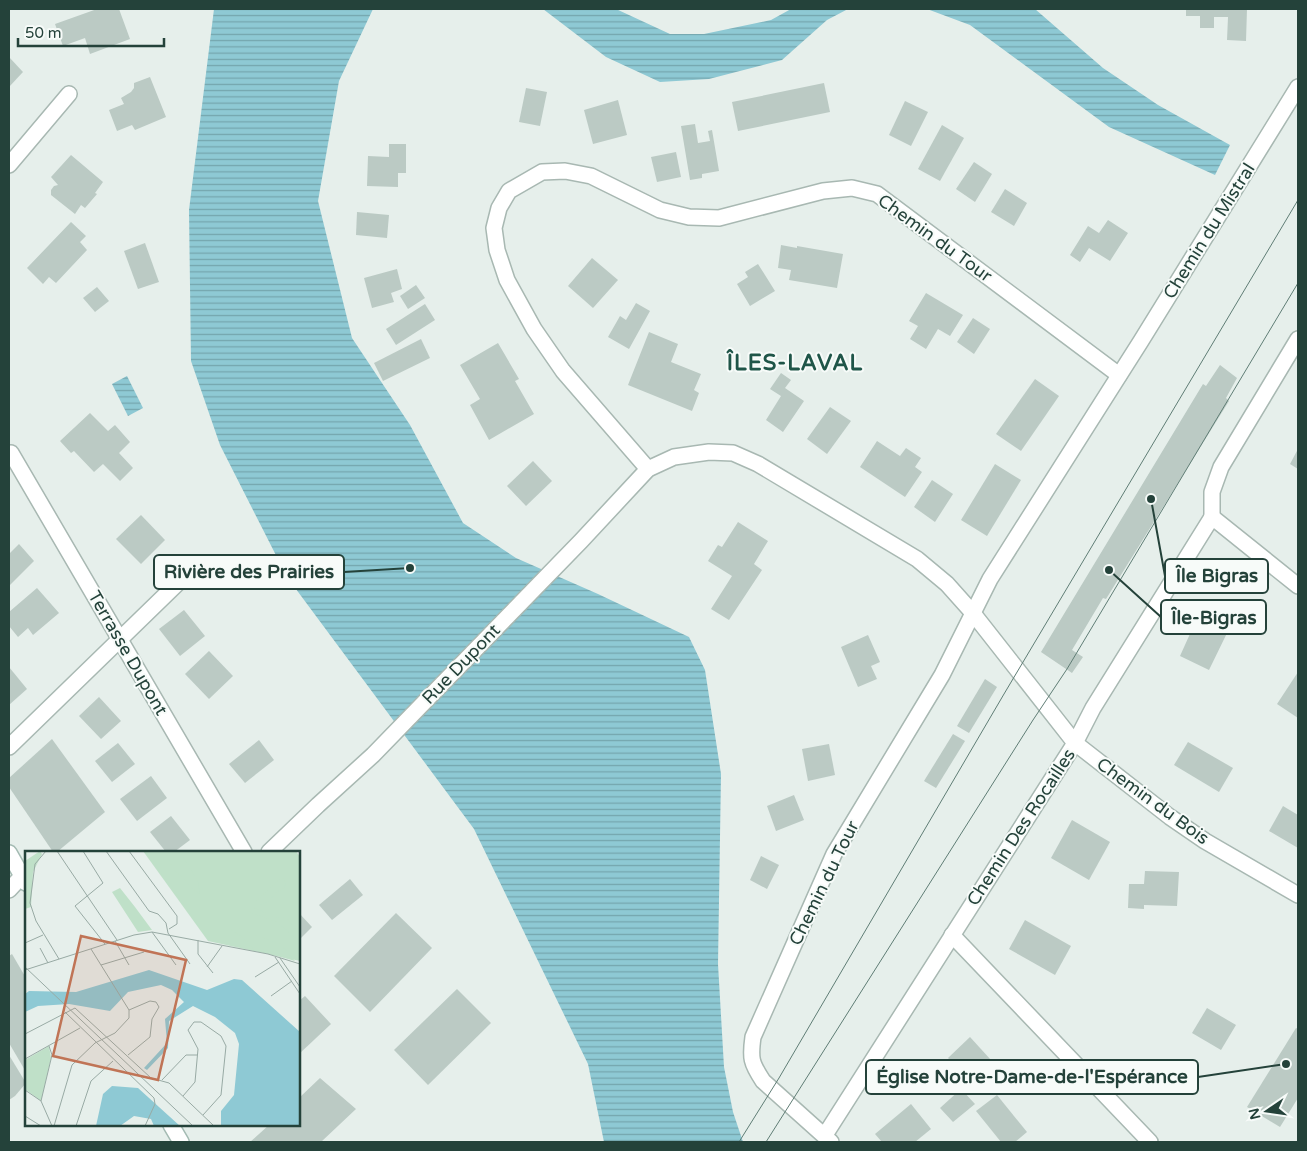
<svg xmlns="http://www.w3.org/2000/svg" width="1307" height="1151" viewBox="0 0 1307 1151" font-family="'Varela Round',sans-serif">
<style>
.water{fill:url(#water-rules)}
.building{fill:#bbcac4}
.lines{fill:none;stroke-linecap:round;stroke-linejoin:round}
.street-casing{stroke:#a8b8b2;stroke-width:18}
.secondary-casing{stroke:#a4bbb3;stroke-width:18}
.street{stroke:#fff;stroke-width:15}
.secondary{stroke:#fff;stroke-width:15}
.tram{stroke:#5f7d75;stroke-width:1}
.labels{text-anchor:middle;stroke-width:4;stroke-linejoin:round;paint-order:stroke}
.street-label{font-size:18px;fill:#24423a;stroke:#f7fbf9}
.district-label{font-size:22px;font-weight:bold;letter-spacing:1px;fill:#1f5548;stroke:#f7fbf9}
.inset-road{fill:none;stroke:#98aaa4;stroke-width:1}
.view{fill:#c07456;fill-opacity:0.15;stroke:#c07456;stroke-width:2.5}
.inset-edge{fill:none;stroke:#24423a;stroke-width:2.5}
.leader{fill:none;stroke:#24423a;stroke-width:2}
.callout-dot{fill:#24423a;stroke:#f7fbf9;stroke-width:2}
.callout{fill:#f7fbf9;stroke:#24423a;stroke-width:2}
.callout-label{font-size:19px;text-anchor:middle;font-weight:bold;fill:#24423a}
</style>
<defs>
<pattern id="water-rules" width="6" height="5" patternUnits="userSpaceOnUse" patternTransform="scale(1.25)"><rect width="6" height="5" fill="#8ec9d4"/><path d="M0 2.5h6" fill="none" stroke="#74a5ad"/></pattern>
</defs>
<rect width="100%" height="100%" fill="#e6efeb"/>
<g class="water">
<polygon points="214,9 373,9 339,81 318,201 352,338 410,425 463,523 516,558 598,594 689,637 705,670 721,774 718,964 724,1067 733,1112 743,1142 604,1142 588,1064 474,829 287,577 220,445 191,361 189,210"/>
<polygon points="543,9 616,9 670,34 704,34 771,20 791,9 848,9 827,20 782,60 709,79 660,82 606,57"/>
<polygon points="927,9 1035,9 1103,68 1158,105 1230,145 1215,175 1109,127 970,25"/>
<polygon points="127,376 143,408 128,416 112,384"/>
</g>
<g class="building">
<polygon points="97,9 119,9 130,39 90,54 85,38 63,46 55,24"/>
<polygon points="1186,9 1247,9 1246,41 1227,40 1228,17 1214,17 1214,28 1200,28 1200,16 1186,16"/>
<polygon points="9,57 23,72 9,87"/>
<polygon points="150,77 166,117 135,130 132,125 117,131 109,110 124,104 121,98 131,92 134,88 134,83"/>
<polygon points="824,83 830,112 738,131 732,102"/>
<polygon points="526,88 547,92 540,126 519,122"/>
<polygon points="618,100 627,135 593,144 584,110"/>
<polygon points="905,101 928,112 911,146 889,135"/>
<polygon points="695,124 698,143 710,141 708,131 712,130 719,171 702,174 702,178 690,180 681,126"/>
<polygon points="942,125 964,138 940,181 918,169"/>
<polygon points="389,144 406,144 406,173 398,173 398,187 367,186 368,156 389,157"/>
<polygon points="676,152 681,177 657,182 651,157"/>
<polygon points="71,155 103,182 95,193 97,194 85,208 81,205 75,214 51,195 51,190 54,186 58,185 51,177"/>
<polygon points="974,162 992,174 975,202 956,189"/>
<polygon points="1005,189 1027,203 1014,226 991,212"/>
<polygon points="357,212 389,215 387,238 356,235"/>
<polygon points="1108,220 1128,233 1110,261 1089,248 1080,262 1070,255 1088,226 1099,233"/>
<polygon points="71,222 86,236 80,242 87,250 56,283 49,277 43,284 27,268"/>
<polygon points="145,243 159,282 138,289 124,251"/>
<polygon points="781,245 797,248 797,246 843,254 837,288 789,280 791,270 778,268"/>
<polygon points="592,258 618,280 593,308 568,286"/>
<polygon points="758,264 775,291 750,306 737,284 748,277 745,272"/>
<polygon points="397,269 402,289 391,293 394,302 372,308 364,278"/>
<polygon points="416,285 425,298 408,309 400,296"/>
<polygon points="97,287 109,301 95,312 83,298"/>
<polygon points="926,293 963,315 950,336 938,329 926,349 910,339 918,326 909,321"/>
<polygon points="636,303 650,311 629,349 608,337 620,316 626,320"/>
<polygon points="425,304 435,320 396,345 386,329"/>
<polygon points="973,318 990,329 974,354 957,342"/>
<polygon points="649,332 678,344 671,362 701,374 694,390 699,393 692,411 628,385"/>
<polygon points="421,339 430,358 383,381 374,363"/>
<polygon points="498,343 519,379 515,381 534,414 489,440 470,405 480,399 460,365"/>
<polygon points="1220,365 1237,378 1226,398 1229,401 1106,599 1103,598 1072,650 1083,657 1072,673 1041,652 1203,384 1206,386"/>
<polygon points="781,373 791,380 785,388 804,401 783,432 766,420 781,396 770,389"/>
<polygon points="1035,379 1059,396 1021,451 996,434"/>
<polygon points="830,407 851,421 827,454 807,439"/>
<polygon points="90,413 108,431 115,425 130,442 119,453 133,468 120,481 103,464 94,472 74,451 71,453 60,441"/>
<polygon points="877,441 900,456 906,448 921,458 915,467 922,472 905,497 860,467"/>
<polygon points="1298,449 1298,469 1290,464"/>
<polygon points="533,461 552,481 526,506 507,486"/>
<polygon points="995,464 1021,480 987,536 961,520"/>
<polygon points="932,480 953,494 935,522 914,507"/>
<polygon points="141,515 165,540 141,564 116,539"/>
<polygon points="738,522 768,541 754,564 762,570 729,620 711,609 732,576 708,561 718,545 722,547"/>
<polygon points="19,544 34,561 9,586 9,554"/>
<polygon points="37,588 59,613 33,635 28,628 18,637 9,626 9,612"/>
<polygon points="1203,605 1228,617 1223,628 1228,631 1209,670 1180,656"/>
<polygon points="184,610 205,636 180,656 159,629"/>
<polygon points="868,635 880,662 871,666 877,679 858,687 841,647"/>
<polygon points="209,651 233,676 209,699 185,674"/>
<polygon points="9,667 27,689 9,705"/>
<polygon points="1298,672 1298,718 1277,704"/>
<polygon points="985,679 997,687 969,733 957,726"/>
<polygon points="99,697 121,721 101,739 79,716"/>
<polygon points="953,734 965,741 936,788 924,781"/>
<polygon points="52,739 105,812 57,852 53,852 9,787 9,778"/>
<polygon points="259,740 274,760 245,783 229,764"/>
<polygon points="1188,742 1233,768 1219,792 1174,765"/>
<polygon points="118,743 135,764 112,782 95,761"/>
<polygon points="829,744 835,775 808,781 802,749"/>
<polygon points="151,776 167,798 137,821 120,799"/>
<polygon points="794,795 804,820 776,831 767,806"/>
<polygon points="1283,806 1298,815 1298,848 1269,831"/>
<polygon points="171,816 190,840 174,852 166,852 150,832"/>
<polygon points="1072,820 1110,842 1089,880 1051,858"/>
<polygon points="761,856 779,865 767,889 750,880"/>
<polygon points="1145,871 1179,872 1177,906 1144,905 1144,909 1128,908 1129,884 1144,884"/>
<polygon points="350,879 363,895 332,920 319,905"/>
<polygon points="299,913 312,927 299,940"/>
<polygon points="396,913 432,948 370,1012 334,976"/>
<polygon points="1025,920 1071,946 1055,975 1009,949"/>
<polygon points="12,954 26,978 26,1072 9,1043 9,956"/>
<polygon points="457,989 491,1023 428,1085 394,1050"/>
<polygon points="305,996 331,1024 299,1054 299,1001"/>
<polygon points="1207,1008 1236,1025 1221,1050 1192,1033"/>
<polygon points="1296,1028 1298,1029 1298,1098 1280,1127 1247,1107"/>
<polygon points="970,1037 1001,1071 979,1091 948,1058"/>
<polygon points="9,1055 26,1083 15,1096 9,1100"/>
<polygon points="320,1078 356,1109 321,1142 250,1142 269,1125 299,1125 299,1098"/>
<polygon points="961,1089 975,1104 953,1122 940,1108"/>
<polygon points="997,1095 1027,1132 1015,1142 1001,1142 976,1111"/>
<polygon points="911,1104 931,1129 915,1142 882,1142 875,1134"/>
</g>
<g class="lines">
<g class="street-casing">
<g id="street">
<polyline points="9,165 69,94"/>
<polyline points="11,453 244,852"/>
<polyline points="648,469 563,371 534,329 507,280 497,250 494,228 499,208 509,191 542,172 565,171 591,176 660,210 689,217 719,218 823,191 852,188 877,194 1119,375"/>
<polyline points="1212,517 1212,492 1221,467 1298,339"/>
<polyline points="1212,517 1298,586"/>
<polyline points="9,747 185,576"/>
<polyline points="269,852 318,805 373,755 581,541 648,469 674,457 709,452 733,453 758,464 917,559 947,584 972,612 1075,743 1170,817 1205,841 1298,895"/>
<polyline points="9,890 22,876"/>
<polyline points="952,935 1150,1142"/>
<polyline points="825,1135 1075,743 1093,708 1212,517"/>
<path d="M831,1142L763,1081C751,1063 750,1058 753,1037L834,854L942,675L990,579L1141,341L1298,87"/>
</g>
</g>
<g class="secondary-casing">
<g id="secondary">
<polyline points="9,853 26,883"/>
<polyline points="171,1125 181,1142"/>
</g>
</g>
<use href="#street" class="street"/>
<use href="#secondary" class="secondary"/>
<g class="tram">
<polyline points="739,1142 779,1078 1004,694 1298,200"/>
<polyline points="766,1142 1033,720 1067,669 1298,283"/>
</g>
</g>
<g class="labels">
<g class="street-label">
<text transform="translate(1209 231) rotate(-58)" y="6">Chemin du Mistral</text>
<text transform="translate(935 238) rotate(36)" y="6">Chemin du Tour</text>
<text transform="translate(128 653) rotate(60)" y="6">Terrasse Dupont</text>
<text transform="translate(461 664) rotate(-46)" y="6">Rue Dupont</text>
<text transform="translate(1153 801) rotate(36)" y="6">Chemin du Bois</text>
<text transform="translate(1021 827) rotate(-57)" y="6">Chemin Des Rocailles</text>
<text transform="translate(824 883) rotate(-64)" y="6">Chemin du Tour</text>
</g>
<g class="district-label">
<text x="795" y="370">ÎLES-LAVAL</text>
</g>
</g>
<g transform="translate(25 851)">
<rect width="275" height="275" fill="#e6efeb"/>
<path d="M118,0H271L275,6V110L183,90Z" fill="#bfe0c8"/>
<path d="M140,0H155L173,31L175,44L148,18ZM257,26L261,32L259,37L250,42L245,50L235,54L229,52ZM95,37L110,56L127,79L113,81L87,41ZM227,56L250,66L262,67L275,84V91L252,71L219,59ZM209,76L255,93L270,110L228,98L219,87L205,78Z" fill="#bfe0c8"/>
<path d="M15,0L17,3L8,21L6,56L0,58V10ZM24,195L26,207L16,250L0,238V209Z" fill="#bfe0c8"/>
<path d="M124,119L182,139L209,128L217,129L275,181V275H196V260L209,244L214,193L210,182L190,166L168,155L144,170L143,197L122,219L119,217L142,192L140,168L159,151L147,139L136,134L103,141L85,160L44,153L13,155L0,161V143L4,140L51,141ZM87,235L113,237L155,275H129L126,268L109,265L95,275H71L78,243Z" fill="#8ec9d4"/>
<path class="inset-road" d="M21,0L10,13L5,52L11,70L34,108M32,0L92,89M58,0L78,32L50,55L80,93M81,0L124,60L133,63L141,72L143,82L165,113M104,0L152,65V73L144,78M127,81L151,114M173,89V103L188,122M90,90L104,114M0,92L18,84M15,97L23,112M66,98L104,159M250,106L275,143M255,107L275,136M76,114L119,101M0,116L168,275M182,116L197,95M0,119L109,84L127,81L243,103L275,113M230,126L254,111M246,145L267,130M40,161L129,247L130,253L120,275M0,183L50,157L126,227L144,232L189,275M24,195L27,204L16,250L27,275M103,204L125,186L127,168L134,156L131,151L125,150L104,159M0,208L55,177M137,229L161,204H172M0,239L16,250M158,245L170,231L173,198L163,179L169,171H176L196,185L201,195L196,244L178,264M0,265L16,275M29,275L47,214L70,192L90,182L104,167V159M51,275L66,230L88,210"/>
<path class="view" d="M56,85L161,109L133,229L28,205Z"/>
<rect width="275" height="275" class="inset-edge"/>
</g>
<path class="leader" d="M410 568L344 572M1151 499L1165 576M1109 570L1161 617M1286 1064L1198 1077"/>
<g class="callout-dot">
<circle cx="410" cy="568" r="5"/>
<circle cx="1151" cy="499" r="5"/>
<circle cx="1109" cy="570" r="5"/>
<circle cx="1286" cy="1064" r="5"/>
</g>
<g class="callout">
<rect x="154" y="555" width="190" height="34" rx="5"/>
<rect x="1165" y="559" width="103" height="34" rx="5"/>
<rect x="1161" y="600" width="105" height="34" rx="5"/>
<rect x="866" y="1060" width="332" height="34" rx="5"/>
</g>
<g class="callout-label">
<text x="249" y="578">Rivière des Prairies</text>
<text x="1217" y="582">Île Bigras</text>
<text x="1214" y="624">Île-Bigras</text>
<text x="1032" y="1083">Église Notre-Dame-de-l'Espérance</text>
</g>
<rect width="1307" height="1151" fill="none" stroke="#24423a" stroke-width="20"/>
<g transform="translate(1267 1111) rotate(257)" stroke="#f7fbf9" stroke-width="4" paint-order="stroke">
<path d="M0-4L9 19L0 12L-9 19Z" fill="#24423a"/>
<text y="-8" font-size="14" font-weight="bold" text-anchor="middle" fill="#24423a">N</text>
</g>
<path d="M18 38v8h146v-8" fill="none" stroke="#24423a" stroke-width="2.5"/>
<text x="25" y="38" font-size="15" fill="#24423a" stroke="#f7fbf9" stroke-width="4" paint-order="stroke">50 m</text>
</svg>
